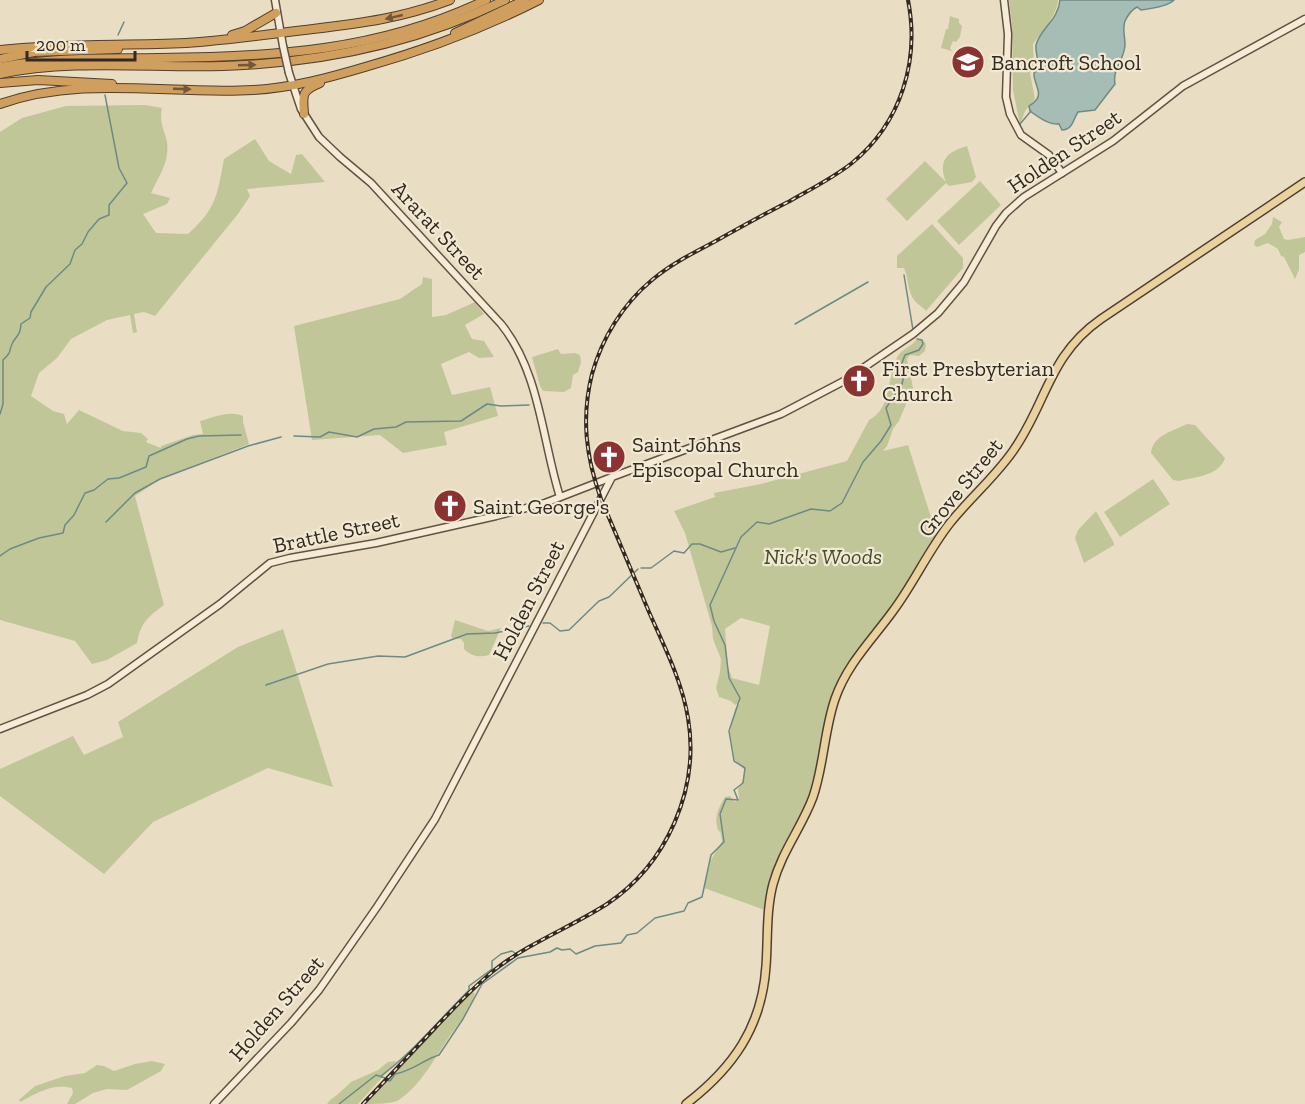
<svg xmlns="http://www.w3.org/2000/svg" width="1305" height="1104" viewBox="0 0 1305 1104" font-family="'Zilla Slab',serif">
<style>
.green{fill:#c1c699;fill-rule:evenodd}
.water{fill:#a6bdb6;stroke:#6e8a83;stroke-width:1.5}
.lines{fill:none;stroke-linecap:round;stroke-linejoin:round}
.stream{stroke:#6e8a83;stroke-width:1.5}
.secondary-casing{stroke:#645240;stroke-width:9}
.primary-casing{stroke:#503f30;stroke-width:10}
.highway-casing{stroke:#503f30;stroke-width:10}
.secondary{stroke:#f5ecd7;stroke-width:6}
.primary{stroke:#e9d2a0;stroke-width:7}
.highway{stroke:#d09e5d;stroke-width:8}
.rail-casing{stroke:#34291f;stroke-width:4}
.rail{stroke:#f1e9d3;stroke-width:1.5;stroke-dasharray:4.5;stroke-linecap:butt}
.secondary-bridge-casing{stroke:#645240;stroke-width:9;stroke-linecap:butt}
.secondary-bridge{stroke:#f5ecd7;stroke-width:6}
.oneway{fill:#725838}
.labels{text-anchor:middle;stroke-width:4.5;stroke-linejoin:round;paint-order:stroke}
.poi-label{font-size:22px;fill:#34291f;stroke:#f1e9d3;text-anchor:start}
.street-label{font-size:22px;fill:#34291f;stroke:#f1e9d3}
.park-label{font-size:22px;font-style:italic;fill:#444e28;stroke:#f1e9d3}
</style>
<rect width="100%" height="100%" fill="#e9dec4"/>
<g class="green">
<path d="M1009,0H1058C1058,13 1041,34 1033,44L1034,64L1030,73L1035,99L1025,111L1020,125L1013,90L1012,26Z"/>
<polygon points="950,16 959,19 959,23 962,26 960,37 956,42 953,41 950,48 952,51 941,48 946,29 948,29"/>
<path d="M145,105L162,108C159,123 164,128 167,142C170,161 159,176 151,193L170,198L167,204L143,214L156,233L188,234C217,208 217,195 224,159L255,139L269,161L291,174L296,155L302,154L325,182L247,189L250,196L238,214L155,316L144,312L134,314L137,332L133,333L130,315L107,320L71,339L57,358L39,373L31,396L53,411L64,414L67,424L79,410L123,431L141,433L148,439L146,442L161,448V446L193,435L203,434L200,421C214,417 230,410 243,416V422L249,444L152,482L153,484L135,496L164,605C148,617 141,622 137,643L107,660L92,664L75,641L0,620V132L22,118L66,106Z"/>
<path d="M967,146L976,177L972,182L949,186L946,183L907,221L886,199L925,161L946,182C938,161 946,152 967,146Z"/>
<polygon points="980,181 1001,205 959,245 937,221"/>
<polygon points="1273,217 1282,222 1279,227 1284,239 1288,240 1305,237 1305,252 1299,255 1299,270 1295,279 1284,257 1281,256 1278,249 1268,243 1257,247 1254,245 1255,240 1265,234 1272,224"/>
<path d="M932,224L963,258V268L926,311C923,307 918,305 915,301C907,292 909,279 904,268H897V256Z"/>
<polygon points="423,277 432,279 432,317 446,315 475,302 484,314 465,325 472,339 484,341 494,357 479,358 469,352 441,364 452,395 490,387 498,416 444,432 447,445 403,453 380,435 312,440 294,326 400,299 422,284"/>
<path d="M916,340H923L926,344L925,351L919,356L910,355L907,359L913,388L899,421L893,429L887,446L883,451L908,445L937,536L907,587L857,650L838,684L814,784L804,810L776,864L769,888L765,910L704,888L711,860L722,841L720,830L719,832C713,820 718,808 725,797L730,796L735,802L739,799L738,789L744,778V769L734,759L730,733L735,709L741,702L735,705L731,701L719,697L716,688L720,672L721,659L713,639L712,626L685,533L674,511L715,497L714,493L761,484L847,461L869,420C893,408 886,375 898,356C902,349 911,347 916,340ZM741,618L770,626L759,685L732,678L728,667L725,629Z"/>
<polygon points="558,349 561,354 575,353 580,355 581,362 578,372 573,375 571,388 564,392 543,391 540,386 532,357"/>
<path d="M1187,424L1195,425L1225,458C1219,476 1195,477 1179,481L1173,480L1151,453C1153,435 1173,431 1187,424Z"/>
<polygon points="1153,479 1170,504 1120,537 1104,512"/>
<polygon points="1096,511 1114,543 1114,545 1084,563 1075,538 1078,530"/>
<path d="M455,620L488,631L501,628L489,655C479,658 471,656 464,649V643L461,639H453L451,636Z"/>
<polygon points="283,629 333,787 268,768 153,822 104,874 0,796 0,769 73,736 84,755 123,737 118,722 238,647"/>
<path d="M473,992L475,994C470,1011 459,1023 449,1037C434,1059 420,1087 397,1101C388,1104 375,1104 365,1104C401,1067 434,1026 473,992Z"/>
<path d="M152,1061L165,1064L161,1071L127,1090L107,1089L93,1093L75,1104H67L73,1093L72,1088C52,1083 37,1093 20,1102L19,1100L35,1086L65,1076L85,1073L97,1065L104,1066L114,1071L135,1064Z"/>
<polygon points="397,1061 358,1104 327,1104 330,1100 337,1095 351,1082 378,1070 388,1062"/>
</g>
<path class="water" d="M1060,0H1174C1168,6 1149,9 1141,10L1137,7C1131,10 1128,15 1125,21C1122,28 1125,37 1125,44C1125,59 1112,69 1115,84L1095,110L1078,112C1073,119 1073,130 1062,130L1059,124C1049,125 1038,117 1030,111L1029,106C1032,104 1035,102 1037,99C1042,92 1033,81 1034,73L1039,69C1039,62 1035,51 1036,45C1041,27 1058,21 1060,0Z"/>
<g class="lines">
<g class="stream">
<polyline points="118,35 124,22"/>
<polyline points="1020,124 1031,111"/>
<polyline points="904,275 913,330"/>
<polyline points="795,324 868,282"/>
<path d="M0,414L3,404V360C13,351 8,351 13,342C18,334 20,335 21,324L30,318L31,312L46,287L70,264L75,250L82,244L88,232L99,219L109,215V205L127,183L119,168L105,95"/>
<polyline points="294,436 320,437 329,432 357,437 374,429 396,427 406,422 461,421 487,404 501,406 529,405"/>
<polyline points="106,522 135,493 160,479 248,446 281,437"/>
<polyline points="0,556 10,549 39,538 63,533 65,525 74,515 85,493 94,490 108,479 119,478 146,467 149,456 187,439 199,436 241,435"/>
<polyline points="641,568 651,568 674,551 684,553 692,544 700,544 721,552 735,548"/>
<polyline points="543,623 550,623 560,631 569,630 599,601 609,597 638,569"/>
<polyline points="266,685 328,664 378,656 405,657 467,634 495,633 529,626"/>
<path d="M381,1076C413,1052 440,1019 469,990V986L492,969V961L501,954L512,951L515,953"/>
<path d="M388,1080L390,1081L395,1074C412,1071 423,1060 439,1055L463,1019L482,984L518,958L550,952L557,948L562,950L570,949L576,954L595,946L621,943L627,935L637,933L655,918L684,911L688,903L702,897L711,855L724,842L720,814L726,799L738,800L734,790L743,783L745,768L734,761L729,731L740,698L729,678L725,645L714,621L710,605L741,537L757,522L769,524L811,509L830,511L842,503L863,462L881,441L891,425L886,408L902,384L904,375L900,368L905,355L919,350L923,344L922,340L917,339"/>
<polyline points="339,1104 376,1075 385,1078"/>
</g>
<g class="secondary-casing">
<g id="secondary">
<polyline points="275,0 283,46"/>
<polyline points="1004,0 1008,34 1006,97 1010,114 1021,135 1049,155 1062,173"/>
<path d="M289,73L301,109L319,137L340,157L371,183L501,324C540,372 542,440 560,497"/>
<polyline points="0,729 87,695 108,684 220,604 270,563 290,558 376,543 496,516 545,503 612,477"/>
<polyline points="214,1104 291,1023 319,990 377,907 435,819 612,477 781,414 844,381 913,334 938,313 964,282 996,226 1006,213 1024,197 1113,141 1183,86 1305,19"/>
</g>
</g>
<g class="primary-casing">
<path id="primary" d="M686,1104C733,1068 762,1027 766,966C768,939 766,911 773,884C782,851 802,827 813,797C824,765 824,731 835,699C847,664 872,640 893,611C914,583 928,551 950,523C970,498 995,477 1013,451C1047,403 1048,356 1101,319L1305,182"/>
</g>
<g class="highway-casing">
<g id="highway">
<polyline points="455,33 525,0"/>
<polyline points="232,35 245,31 276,13"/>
<path d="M0,50C62,43 124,46 186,43C229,40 271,34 313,29C363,23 402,18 450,0"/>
<polyline points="0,59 34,52 118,49"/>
<path d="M0,67C52,57 106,59 159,58C274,57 380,51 486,0"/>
<path d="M0,74C72,59 149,68 223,66C321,63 417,43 505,0"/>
<polyline points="0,83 38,80 112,84"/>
<path d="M0,104C82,75 169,95 253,90C291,88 328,78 365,67C425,50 482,29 539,0"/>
<path d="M304,114C303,96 300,91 320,83"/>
</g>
</g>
<use href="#secondary" class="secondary"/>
<use href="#primary" class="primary"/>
<use href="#highway" class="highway"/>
<g class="rail-casing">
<path id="rail" d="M363,1104C387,1079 411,1053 435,1028C455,1007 474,986 497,968C531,942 571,927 607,904C667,864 700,789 688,718C682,681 664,646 649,612C633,574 617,536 601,499C586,457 581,418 592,374C602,338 623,304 652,280C671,264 693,253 714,242C739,228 764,214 790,201C811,189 833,178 852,163C901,123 920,61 908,0"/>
</g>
<use href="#rail" class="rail"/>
<g class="secondary-bridge-casing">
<polyline id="secondary-bridge" points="283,46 289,73"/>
</g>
<use href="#secondary-bridge" class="secondary-bridge"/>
</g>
<defs><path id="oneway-solid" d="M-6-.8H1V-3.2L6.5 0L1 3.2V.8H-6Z" transform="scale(1.5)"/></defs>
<g class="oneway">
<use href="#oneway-solid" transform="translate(394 17) rotate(167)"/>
<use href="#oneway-solid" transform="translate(247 65) rotate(-2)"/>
<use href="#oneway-solid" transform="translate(182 89) rotate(2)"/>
</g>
<defs>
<g id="school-disc" transform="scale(1.725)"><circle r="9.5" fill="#8b3333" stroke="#f1e9d3"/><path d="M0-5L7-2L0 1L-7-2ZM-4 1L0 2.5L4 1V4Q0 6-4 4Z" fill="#fff"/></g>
<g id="church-disc" transform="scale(1.725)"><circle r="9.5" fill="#8b3333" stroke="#f1e9d3"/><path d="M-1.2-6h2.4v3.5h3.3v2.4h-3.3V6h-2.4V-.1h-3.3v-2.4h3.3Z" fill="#fff"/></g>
</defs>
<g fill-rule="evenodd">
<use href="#school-disc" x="968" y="62"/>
<use href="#church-disc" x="859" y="381"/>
<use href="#church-disc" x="609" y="457"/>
<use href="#church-disc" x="450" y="506"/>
</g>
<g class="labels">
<g class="poi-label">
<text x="991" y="70">Bancroft School</text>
<text x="882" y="376">First Presbyterian<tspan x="882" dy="25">Church</tspan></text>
<text x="632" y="452">Saint Johns<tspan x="632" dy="25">Episcopal Church</tspan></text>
<text x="473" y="514">Saint George's</text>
</g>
<g class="street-label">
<text transform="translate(1064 151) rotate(-34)" y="8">Holden Street</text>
<text transform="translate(439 230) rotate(47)" y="8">Ararat Street</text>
<text transform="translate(960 487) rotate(-51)" y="8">Grove Street</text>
<text transform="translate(336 532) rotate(-12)" y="8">Brattle Street</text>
<text transform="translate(528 600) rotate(-63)" y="8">Holden Street</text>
<text transform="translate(276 1008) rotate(-49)" y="8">Holden Street</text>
</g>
<g class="park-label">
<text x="823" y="564">Nick's Woods</text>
</g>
</g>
<path d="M27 51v9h108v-9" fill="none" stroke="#34291f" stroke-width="3"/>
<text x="36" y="51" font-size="18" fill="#34291f" stroke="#f1e9d3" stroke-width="4.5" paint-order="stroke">200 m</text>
</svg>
